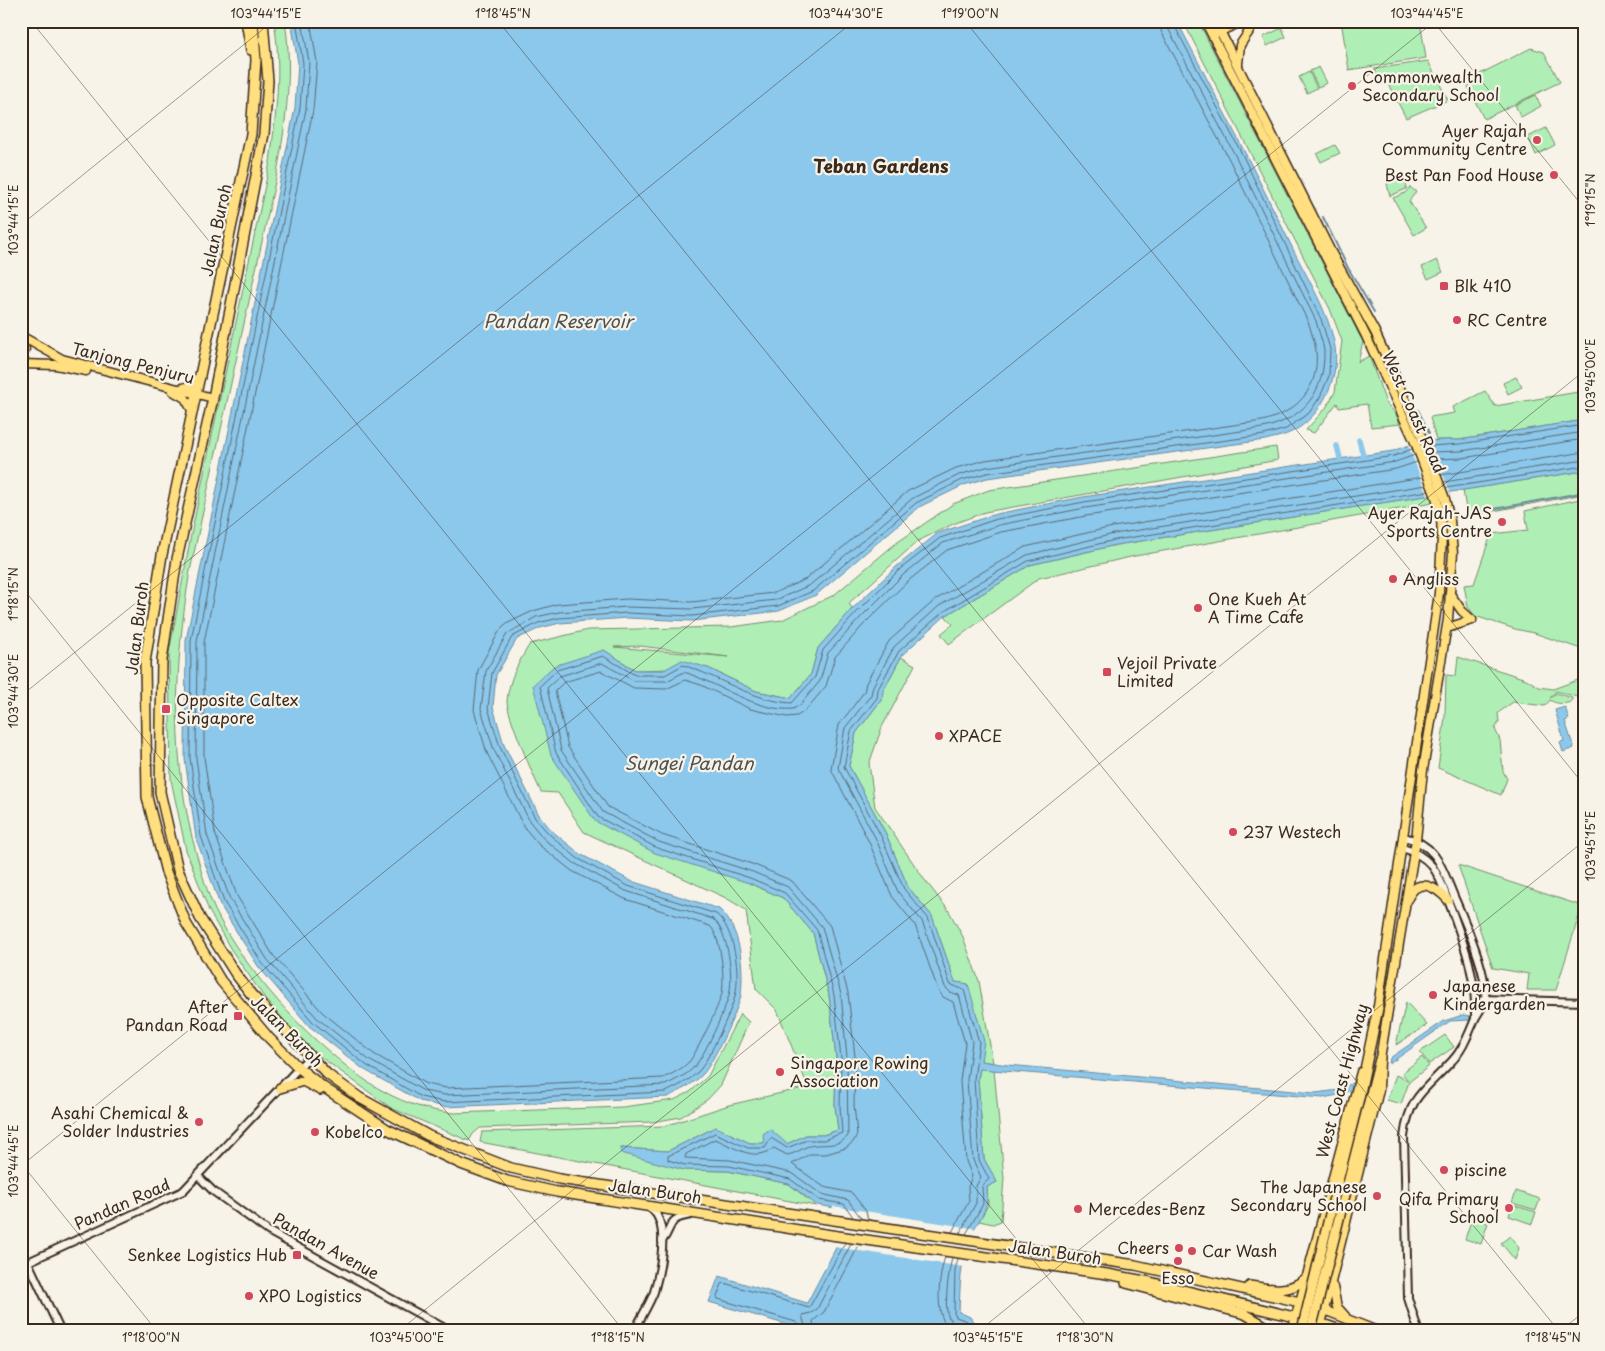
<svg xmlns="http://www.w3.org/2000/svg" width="1605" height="1351" viewBox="0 0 1605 1351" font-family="'Playpen Sans',sans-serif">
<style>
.green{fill:#afefb6;stroke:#758c6a;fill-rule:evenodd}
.water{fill:#8cc8ec;stroke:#6c899a}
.pier{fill:#f7f3e8}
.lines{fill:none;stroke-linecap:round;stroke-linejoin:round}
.shore{stroke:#5b6970;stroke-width:1}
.stream{stroke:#6c899a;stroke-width:2}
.canal{stroke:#8cc8ec;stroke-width:5.5}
.minor-casing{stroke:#3b2a1e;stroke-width:10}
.major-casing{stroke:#3b2a1e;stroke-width:11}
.highway-casing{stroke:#3b2a1e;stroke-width:12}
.minor{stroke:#f7f3e8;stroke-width:6}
.major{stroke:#ffdf80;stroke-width:8}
.highway{stroke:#ffdf80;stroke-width:9}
.highway-bridge-casing{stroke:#3b2a1e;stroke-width:12;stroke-linecap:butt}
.highway-bridge{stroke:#ffdf80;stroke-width:9}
.ticks{fill:none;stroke:#3b2a1e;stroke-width:1;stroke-opacity:0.45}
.poi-dot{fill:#d1495b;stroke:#f7f3e8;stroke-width:2}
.labels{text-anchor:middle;stroke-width:4.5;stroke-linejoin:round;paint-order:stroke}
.poi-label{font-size:16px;fill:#3b2a1e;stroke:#f7f3e8;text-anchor:start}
.street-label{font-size:16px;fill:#3b2a1e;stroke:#f7f3e8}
.neighbourhood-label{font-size:18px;font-weight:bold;fill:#3b2a1e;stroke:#f7f3e8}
.water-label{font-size:18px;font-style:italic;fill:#4f5252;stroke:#f7f3e8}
.neatline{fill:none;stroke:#3b2a1e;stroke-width:2}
.ticks-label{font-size:12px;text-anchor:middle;fill:#3b2a1e}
</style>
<rect width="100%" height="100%" fill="#f7f3e8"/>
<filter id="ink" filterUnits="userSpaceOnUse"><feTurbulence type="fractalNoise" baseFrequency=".02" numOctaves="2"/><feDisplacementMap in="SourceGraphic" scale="10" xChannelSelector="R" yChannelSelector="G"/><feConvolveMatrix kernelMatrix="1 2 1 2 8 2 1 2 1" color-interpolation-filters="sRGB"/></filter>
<g filter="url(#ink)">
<g class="green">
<path d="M274,21H285C293,73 286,122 277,173L190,571C174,666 170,762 197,856C202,874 207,892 215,910C237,956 286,1015 325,1048C363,1082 402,1109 454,1113L623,1107L674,1100L690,1092L708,1076L740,1014L749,1022L721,1085L708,1099L681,1117L652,1122L480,1128L473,1134L469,1141L391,1108L307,1047L264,997L230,948L209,911L186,850L171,780L169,653L191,535L270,162C276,114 282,69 274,21Z"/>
<polygon points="1183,21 1198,21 1363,342 1358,362 1369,356 1386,403 1396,414 1400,424 1371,427 1367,404 1339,408 1337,403 1314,433 1306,430 1326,408 1335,392 1342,341 1330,309"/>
<polygon points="1341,21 1420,21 1426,58 1349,70"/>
<polygon points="1282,28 1286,37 1267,46 1263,37"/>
<polygon points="1531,48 1544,52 1560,82 1484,119 1468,87 1472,78"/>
<polygon points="1428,61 1448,100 1406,118 1386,80 1381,82 1374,69"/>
<polygon points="1319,67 1327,83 1318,87 1310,71"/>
<polygon points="1309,72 1317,88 1307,93 1299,77"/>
<polygon points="1535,95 1541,106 1521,117 1515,105"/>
<polygon points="1546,128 1555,145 1536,155 1528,137"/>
<polygon points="1335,145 1340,153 1321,162 1317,154"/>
<polygon points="1399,172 1407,185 1406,189 1390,196 1387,184"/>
<polygon points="1410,187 1416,192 1409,201 1426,228 1414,235 1393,198 1405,193"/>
<polygon points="1437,260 1443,272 1428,279 1422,267"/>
<polygon points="1516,377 1522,387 1508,394 1503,383"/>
<polygon points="1485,391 1495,406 1584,391 1584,420 1459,440 1436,440 1430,417 1455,413 1453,407"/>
<path d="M1276,447L1278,460L985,512L953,524L918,541L849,603L852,609L818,648L811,674L791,698L756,691L708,668L635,670L604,650L749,883L783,898L813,933L829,995L836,1058L835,1106L838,1130L823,1135H806L787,1144L749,1143L716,1127L668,1151L621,1148L684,1170L728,1171L789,1184L816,1206L480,1142L482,1132L665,1126L729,1105L808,1087L777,1010L756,989L746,910L726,898L584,832L558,793L541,792C535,780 506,712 507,701C509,679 518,663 530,644L588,630L731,627L782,620L834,595L895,544L953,504L989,490ZM640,646L729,657L614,647Z"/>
<polygon points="1584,471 1584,494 1467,516 1463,490"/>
<polygon points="1431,495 1433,503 1135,556 1039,578 949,644 941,634 953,624 945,616 1030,565 1116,545"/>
<polygon points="1584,498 1584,650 1534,633 1515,629 1475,616 1468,607 1464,585 1474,584 1491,534 1528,530 1525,511"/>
<polygon points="901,657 915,665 882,727 869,764 875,807 924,879 949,911 963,937 979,981 993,1063 981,1061 968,984 955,982 932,916 908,887 886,834 849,766 856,733 882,699 883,691"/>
<path d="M1458,657L1526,679L1539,687L1553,689L1578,680L1584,692V699L1556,691L1550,698L1556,693L1572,698V701C1566,705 1555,704 1550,700L1545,706L1513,702L1498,713L1499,722L1495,729L1500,740L1503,771L1507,779L1501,795L1438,768L1445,717L1446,675L1456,676Z"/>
<polygon points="1458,865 1582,906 1556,990 1527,990 1529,974 1493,968"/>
<polygon points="1406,1002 1427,1025 1396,1045"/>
<polygon points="1445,1035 1454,1047 1429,1064 1420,1052"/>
<polygon points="1422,1057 1429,1066 1409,1082 1401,1104 1387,1100 1396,1075 1408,1081 1402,1073"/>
<polygon points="980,1068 994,1069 1004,1178 1001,1221 993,1224 979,1221 988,1205 987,1187 997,1182 984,1159 978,1079"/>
<polygon points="1516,1191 1540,1199 1536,1210 1512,1203"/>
<polygon points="1512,1205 1536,1212 1532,1224 1509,1216"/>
<polygon points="1472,1218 1488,1223 1481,1244 1465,1239"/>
<polygon points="1510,1236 1519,1248 1515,1260 1501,1243"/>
</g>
<g class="water">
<path d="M291,21H1177C1216,96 1255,171 1292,247C1307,278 1329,312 1335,347C1340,380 1319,422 1287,434C1280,437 1272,438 1265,440L987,478L964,485L919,507L816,595L779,611L692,621L627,618L560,623L540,628L517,639L496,675L493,707L504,745L539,815L552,831L580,854L631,881L719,909C741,928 744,967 741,995C739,1008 712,1065 703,1074C693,1085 680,1090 668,1097L444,1107L420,1101L363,1069L309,1026L258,966L220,905L196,838L185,759L186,640L295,108L298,63Z"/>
<path d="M1584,420V471L1116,545L1030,565L945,616L902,655L883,691L882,699L856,733L849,766L886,834L908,887L932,916L955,982L968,984L984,1041L981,1061L1008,1065L1315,1093L1339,1090L1356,1081V1086L1343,1094L1323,1098L980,1069L978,1079L984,1159L997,1182L987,1187C989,1217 978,1216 969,1240C960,1264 960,1288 959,1312L970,1317L978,1328L976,1330H794L795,1327L709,1302L719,1276L807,1303L850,1221L841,1209L817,1205L789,1184L728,1171L684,1170L621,1153V1148L668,1151L716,1127L750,1143H764L763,1134L770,1129L787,1144L806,1135H823L838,1130L835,1106L836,1058L829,995L813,933L783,898L749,883L655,853L595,821L551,755L533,685L554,666L604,650L635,670H664L682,660L708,668L756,691L791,698L811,674L818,648L852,609L896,567L938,533L996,514L1083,497L1393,451C1414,442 1436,439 1459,440Z"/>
<polygon points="1565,707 1569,719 1565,721 1574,748 1563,752 1560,742 1564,741 1555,710"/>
<polygon points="1463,1015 1470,1016 1470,1020 1450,1021 1389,1064 1390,1058 1444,1021"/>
</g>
<g class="pier">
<polygon points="1430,441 1450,492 1428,496 1408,445"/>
<polygon points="833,1206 978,1229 971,1240 964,1267 834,1247 847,1222 840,1211 832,1210"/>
</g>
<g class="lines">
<g class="shore">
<path d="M296,21L303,63L300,108L191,640L190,758L201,836L224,902L262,963L313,1022L366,1065L421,1097L444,1102L666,1092C678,1086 689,1081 699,1071C708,1061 732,1010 735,996C741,974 734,927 716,914L628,886L577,858L549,834L535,818L500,747L488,708L492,673L512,637L538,623L559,618L627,613L692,616L778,606L813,591L916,503L962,480L987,473L1264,435L1286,429L1309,413L1320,397L1329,376L1330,349L1321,319L1242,154L1172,21"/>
<path d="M302,21L309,62L306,109L197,641L196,758L207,835L230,899L267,959L317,1018L369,1060L424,1091L445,1095L665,1085C675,1080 686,1076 694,1067C704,1057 725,1010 729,995C734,977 728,931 713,919L626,891L574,863L544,839L530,822L494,750L481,709L486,671L507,634L536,617L559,612L627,607L692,609L776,600L810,585L913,498L959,475L986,467L1263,428C1303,419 1325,393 1324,351C1323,341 1318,331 1316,321L1236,157L1168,28L1166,21"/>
<path d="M310,21L317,62L313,110L204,642V757L215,833L237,896L273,955L322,1012L374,1054L426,1084L446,1088L663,1078C672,1074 682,1069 689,1062C697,1052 719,1006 722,993C725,979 721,936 710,926L625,899L572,871L539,845L524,827L487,753L474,710L478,670L500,630L508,623L533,611L558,604L627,599L691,602L774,593L806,579L908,491L956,468L985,460L1262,421C1296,413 1320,389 1316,351C1315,342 1311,332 1309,324L1230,161L1161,31L1159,21"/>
<polyline points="1431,446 1460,444 1584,425"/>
<polyline points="1433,452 1461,451 1584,432"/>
<polyline points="1435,459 1462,458 1584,439"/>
<polyline points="1441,475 1584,452"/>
<polyline points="1444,482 1584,460"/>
<polyline points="1446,488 1584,466"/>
<path d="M853,1217L844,1204L819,1200L790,1179L729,1166L685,1165L668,1160V1156L715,1133L748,1148H765L771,1138L787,1148L807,1140H824L842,1133L840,1106L841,1058L834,995L817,930L785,893L750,878L657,848L598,817L556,753L540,686L557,670L603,656L635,675H665L683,665C720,677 753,701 792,703L815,677L823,650L856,613L899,570L940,538L997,519L1084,502L1394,456L1412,449"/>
<path d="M861,1218L848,1200L821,1194L792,1173L730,1160L685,1158L686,1154L715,1139C735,1147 754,1163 774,1148L787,1155C794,1154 800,1150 806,1147C820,1142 837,1149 848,1136L847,1058L841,994L822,927L788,887L753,872L659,842L603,812L561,750L547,688L560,676L602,663L634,681H667L684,672C718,683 757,712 793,709L800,705L820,681L828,653L861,617L903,575L943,543L999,525L1085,508L1395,462L1415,455"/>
<polyline points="868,1220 866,1211 852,1193 824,1187 792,1164 810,1154 826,1154 846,1148 854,1141 857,1134 854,1105 855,1057 848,993 830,926 792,881 755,865 662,835 608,807 568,747 555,691 564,682 601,671 634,688 666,689 685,680 701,685 750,709 787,717 797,716 805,711 826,686 835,657 866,622 908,581 947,550 1001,532 1086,516 1396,469 1417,462"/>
<polyline points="952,1232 969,1201 968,1187 972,1176 966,1161 960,1081 965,1043 953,1002 943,997 938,990 915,925 892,896 869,842 831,769 839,725 864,692 866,683 889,641 935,600 1025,547 1113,527 1423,477"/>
<polyline points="960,1233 976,1203 976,1186 981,1177 973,1160 967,1080 972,1042 959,995 950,992 945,987 922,921 898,892 876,839 838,768 845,728 871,695 873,686 894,647 939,606 1027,555 1114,534 1426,485"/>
<polyline points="966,1234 983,1204 982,1186 989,1179 979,1160 974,1079 979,1042 964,990 950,984 928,918 904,889 881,836 844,767 851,731 877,698 878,689 899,651 943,612 1028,561 1115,540 1428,491"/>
<path d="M945,1257C939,1275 933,1319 951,1330"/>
<path d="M952,1258C949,1269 943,1309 949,1318C953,1325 961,1324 965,1330"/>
<polyline points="958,1259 955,1270 954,1313 956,1317 967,1321 972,1330"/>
<polyline points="800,1330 799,1325 796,1322 718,1299 717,1296 722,1284 724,1283 809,1308 845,1243"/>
<polyline points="806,1330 802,1315 811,1313 817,1309 851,1244"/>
<polyline points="814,1330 813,1321 824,1312 859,1245"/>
</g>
<g class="stream">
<polyline points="1323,217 1348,268 1374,312"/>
<polyline points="1385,344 1401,376"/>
<polyline points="1418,410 1429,433"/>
<polyline points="1467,514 1580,493"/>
</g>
<g class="canal">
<polyline points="1359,440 1363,455"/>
<polyline points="1337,446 1340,458"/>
</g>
<g class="minor-casing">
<g id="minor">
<path d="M1404,837C1436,844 1442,867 1453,894C1463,917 1489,975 1485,999C1484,1006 1478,1013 1475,1019C1468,1035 1463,1050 1451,1062C1425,1090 1409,1096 1404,1137L1408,1298L1418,1330"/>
<path d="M1402,848C1414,851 1424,857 1432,866C1441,877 1445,894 1451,908C1464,944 1477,978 1475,1017"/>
<polyline points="1483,999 1584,1002"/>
<polyline points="198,1176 213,1191 268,1231 448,1330"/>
<path d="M662,1241C674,1227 665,1219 691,1215"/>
<polyline points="60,1330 28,1262 183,1191 309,1057"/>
<path d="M635,1330C641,1317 649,1305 654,1292C660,1271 671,1222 650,1208"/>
</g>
</g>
<g class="major-casing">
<g id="major">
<polyline points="1205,21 1366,336 1415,442 1436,497 1441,517 1442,537 1439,593 1377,1013"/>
<polyline points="1215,21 1332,254 1375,332 1423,440 1445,499 1450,521 1453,553 1448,619 1423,770 1416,840 1380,1059 1379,1090 1324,1310 1375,1330"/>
<polyline points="1216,33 1244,21"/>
<polyline points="1238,64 1240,45 1256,21"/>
<polyline points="21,336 62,359 213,398"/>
<polyline points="21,337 25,350 21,357"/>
<polyline points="21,364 56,365 86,371"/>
<polyline points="173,391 185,398 192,410"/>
<polyline points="1450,594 1462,611 1472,620"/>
<polyline points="1447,628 1472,620"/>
<path d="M1408,898C1418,876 1436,887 1448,900"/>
<polyline points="1333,1287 1337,1307 1345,1316"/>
<polyline points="1300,1302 1361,1072"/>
<polyline points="1321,1323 1342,1330"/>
</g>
</g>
<g class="highway-casing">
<g id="highway">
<polyline points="246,21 251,50"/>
<polyline points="253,21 256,60 251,134 162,555 145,662 147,797 166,872 186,923 221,981 269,1038 299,1068 323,1087 387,1129 461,1164 507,1181 557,1192 831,1235 1107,1274 1150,1282 1311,1321"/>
<polyline points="263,21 268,81 264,134 213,398 177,559 162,660 160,792 178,870 200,918 235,973 251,994 327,1074 360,1098 429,1136 511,1168 559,1179 1135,1265 1300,1302 1324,1310 1319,1330"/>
<polyline points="181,389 188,387 200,377"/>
<polyline points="280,1088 303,1081 320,1090"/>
<polyline points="1337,1185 1359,1098 1378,1008"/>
<polyline points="1346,1191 1380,1059"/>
<polyline points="1126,1283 1245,1314 1272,1330"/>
<path d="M1250,1286C1270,1289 1288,1294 1305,1279"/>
<polyline points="1293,1330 1300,1302"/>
</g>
</g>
<use href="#minor" class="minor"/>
<use href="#major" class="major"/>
<use href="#highway" class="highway"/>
<g class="highway-bridge-casing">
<g id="highway-bridge">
<polyline points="1302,1330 1337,1185"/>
<polyline points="1311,1330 1346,1191"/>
</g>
</g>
<use href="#highway-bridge" class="highway-bridge"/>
</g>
</g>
<path class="ticks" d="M31,21L1090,1330M498,21L1558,1330M965,21L1584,785M1433,21L1584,208M21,225L273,21M21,586L623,1330M21,696L854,21M21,1163L156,1330M21,1166L1435,21M400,1330L1584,371M980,1330L1584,841M1561,1330L1584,1312"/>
<g class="poi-dot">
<circle cx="1352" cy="86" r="5"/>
<circle cx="1537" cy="140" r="5"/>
<circle cx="1554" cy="175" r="5"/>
<rect x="1439" y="281" width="10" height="10" rx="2.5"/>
<circle cx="1457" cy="320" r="5"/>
<circle cx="1502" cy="522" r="5"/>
<circle cx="1393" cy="579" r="5"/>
<circle cx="1198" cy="608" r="5"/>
<rect x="1102" y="667" width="10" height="10" rx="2.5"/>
<rect x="161" y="704" width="10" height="10" rx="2.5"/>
<circle cx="939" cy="736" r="5"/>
<circle cx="1233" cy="832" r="5"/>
<circle cx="1433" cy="995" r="5"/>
<rect x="233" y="1011" width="10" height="10" rx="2.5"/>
<circle cx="780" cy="1072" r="5"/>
<circle cx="199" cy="1122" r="5"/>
<circle cx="315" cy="1132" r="5"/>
<circle cx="1444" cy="1170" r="5"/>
<circle cx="1377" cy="1196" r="5"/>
<circle cx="1509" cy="1208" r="5"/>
<circle cx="1078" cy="1209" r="5"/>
<circle cx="1179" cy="1248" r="5"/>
<circle cx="1192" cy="1251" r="5"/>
<rect x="292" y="1250" width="10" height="10" rx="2.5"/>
<circle cx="1178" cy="1261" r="5"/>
<circle cx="249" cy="1296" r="5"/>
</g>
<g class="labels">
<g class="poi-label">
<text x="1362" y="83">Commonwealth<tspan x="1362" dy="18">Secondary School</tspan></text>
<text x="1527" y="137" text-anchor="end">Ayer Rajah<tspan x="1527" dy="18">Community Centre</tspan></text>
<text x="1544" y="181" text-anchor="end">Best Pan Food House</text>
<text x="1454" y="292">Blk 410</text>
<text x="1467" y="326">RC Centre</text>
<text x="1492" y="519" text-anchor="end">Ayer Rajah-JAS<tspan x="1492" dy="18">Sports Centre</tspan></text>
<text x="1403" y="585">Angliss</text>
<text x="1208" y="605">One Kueh At<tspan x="1208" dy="18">A Time Cafe</tspan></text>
<text x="1117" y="669">Vejoil Private<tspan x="1117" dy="18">Limited</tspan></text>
<text x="176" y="706">Opposite Caltex<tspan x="176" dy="18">Singapore</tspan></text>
<text x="949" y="742">XPACE</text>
<text x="1243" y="838">237 Westech</text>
<text x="1443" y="992">Japanese<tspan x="1443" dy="18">Kindergarden</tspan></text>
<text x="228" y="1013" text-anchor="end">After<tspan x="228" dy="18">Pandan Road</tspan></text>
<text x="790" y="1069">Singapore Rowing<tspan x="790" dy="18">Association</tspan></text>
<text x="189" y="1119" text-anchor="end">Asahi Chemical &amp;<tspan x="189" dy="18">Solder Industries</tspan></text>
<text x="325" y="1138">Kobelco</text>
<text x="1454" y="1176">piscine</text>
<text x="1367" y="1193" text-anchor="end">The Japanese<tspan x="1367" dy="18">Secondary School</tspan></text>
<text x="1499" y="1205" text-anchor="end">Qifa Primary<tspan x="1499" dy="18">School</tspan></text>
<text x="1088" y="1215">Mercedes-Benz</text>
<text x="1169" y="1254" text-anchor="end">Cheers</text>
<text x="1202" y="1257">Car Wash</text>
<text x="287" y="1261" text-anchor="end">Senkee Logistics Hub</text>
<text x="1178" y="1284" text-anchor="middle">Esso</text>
<text x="259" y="1302">XPO Logistics</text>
</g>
<g class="street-label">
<text transform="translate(216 230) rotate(-78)" y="6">Jalan Buroh</text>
<text transform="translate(133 363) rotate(14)" y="6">Tanjong Penjuru</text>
<text transform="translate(1414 412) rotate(66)" y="6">West Coast Road</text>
<text transform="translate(137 628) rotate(-83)" y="6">Jalan Buroh</text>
<text transform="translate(287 1031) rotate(45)" y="6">Jalan Buroh</text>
<text transform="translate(1342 1081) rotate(-75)" y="6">West Coast Highway</text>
<text transform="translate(655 1191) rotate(8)" y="6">Jalan Buroh</text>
<text transform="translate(122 1204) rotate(-24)" y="6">Pandan Road</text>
<text transform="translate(326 1246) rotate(29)" y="6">Pandan Avenue</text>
<text transform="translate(1055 1252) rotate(8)" y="6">Jalan Buroh</text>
</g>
<g class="neighbourhood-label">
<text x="881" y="173">Teban Gardens</text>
</g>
<g class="water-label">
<text x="558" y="328">Pandan Reservoir</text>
<text x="689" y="770">Sungei Pandan</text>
</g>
</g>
<rect width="1605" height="1351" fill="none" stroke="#f7f3e8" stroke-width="55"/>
<rect x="28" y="28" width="1550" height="1296" class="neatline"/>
<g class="ticks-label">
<text x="266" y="18">103°44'15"E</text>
<text x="503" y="18">1°18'45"N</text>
<text x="846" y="18">103°44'30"E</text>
<text x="970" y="18">1°19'00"N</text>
<text x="1427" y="18">103°44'45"E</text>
<text transform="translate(1591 200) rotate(-90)" y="4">1°19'15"N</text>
<text transform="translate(14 220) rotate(-90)" y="4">103°44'15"E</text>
<text transform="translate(1591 376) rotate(-90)" y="4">103°45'00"E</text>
<text transform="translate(14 594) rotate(-90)" y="4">1°18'15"N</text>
<text transform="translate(14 691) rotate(-90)" y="4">103°44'30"E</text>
<text transform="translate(1591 846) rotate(-90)" y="4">103°45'15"E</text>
<text transform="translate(14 1161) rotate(-90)" y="4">103°44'45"E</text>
<text x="151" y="1342">1°18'00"N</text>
<text x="407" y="1342">103°45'00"E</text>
<text x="618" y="1342">1°18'15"N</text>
<text x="988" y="1342">103°45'15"E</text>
<text x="1085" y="1342">1°18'30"N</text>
<text x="1553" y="1342">1°18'45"N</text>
</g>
</svg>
